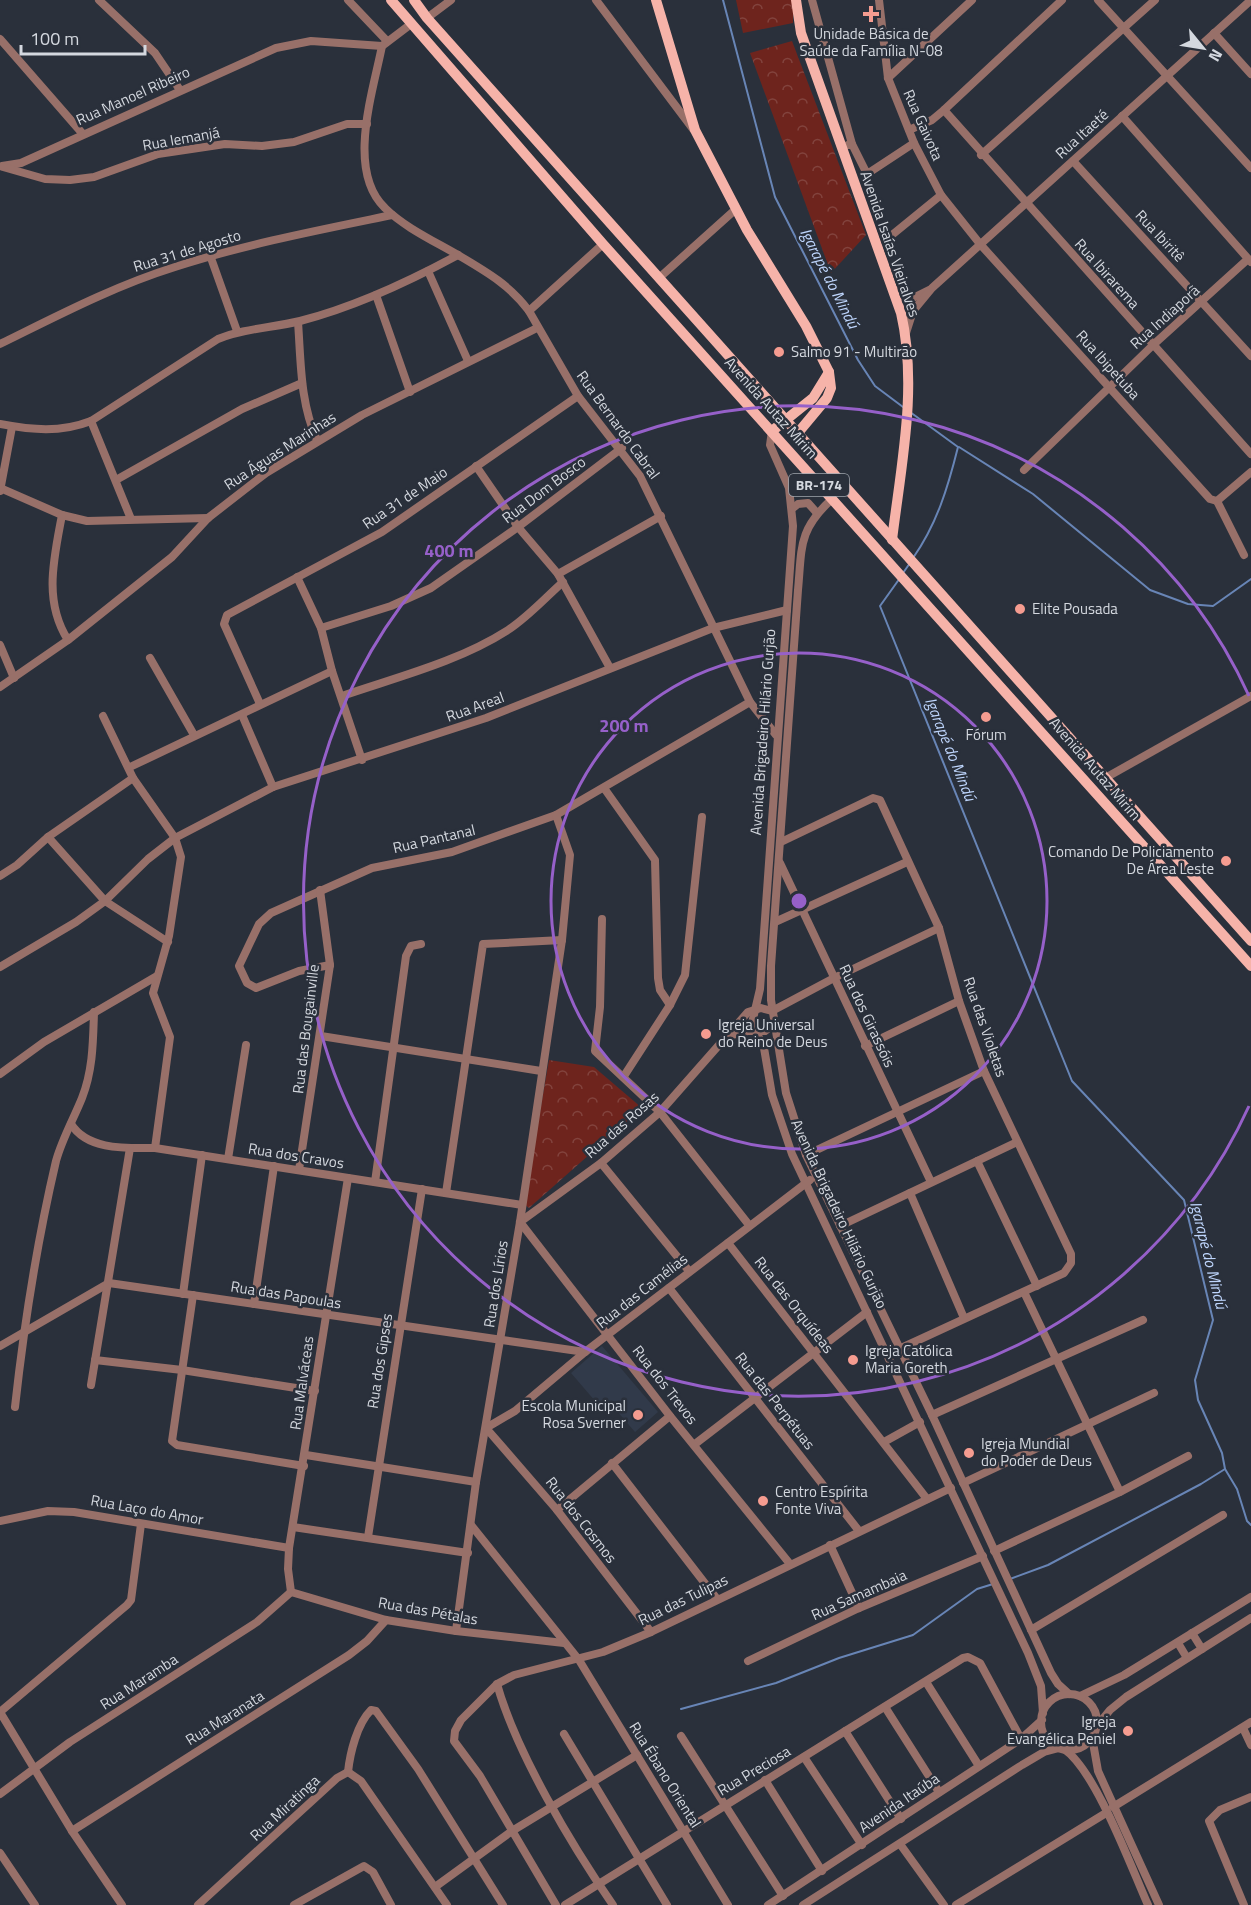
<svg xmlns="http://www.w3.org/2000/svg" width="1251" height="1905" viewBox="0 0 1251 1905" font-family="'Titillium Web',sans-serif">
<style>
.built{fill:#313a4a}
.forest{fill:url(#forest-crowns)}
.lines{fill:none;stroke-linecap:round;stroke-linejoin:round}
.stream{stroke:#6885b6;stroke-width:2}
.minor{stroke:#987069;stroke-width:8}
.major{stroke:#f6b3a9;stroke-width:10}
.ring{fill:none;stroke:#9660c9;stroke-width:3}
.poi-dot{fill:#f59c90;stroke:#2a303b;stroke-width:2}
.labels{text-anchor:middle;stroke-width:5;stroke-linejoin:round;paint-order:stroke}
.shield{fill:#2a303b;stroke:#a1a6ae;stroke-width:1.5}
.shield-label{font-size:14px;font-weight:bold;fill:#d4d8df}
.poi-label{font-size:15px;fill:#d4d8df;stroke:#2a303b;text-anchor:start}
.street-label{font-size:15px;fill:#d4d8df;stroke:#2a303b}
.water-label{font-size:16px;font-style:italic;fill:#bed5fc;stroke:#2a303b}
.centre{fill:#9660c9;stroke:#2a303b;stroke-width:3}
.ring-label{font-size:18px;text-anchor:middle;font-weight:bold;fill:#9660c9;stroke:#2a303b;stroke-width:5;stroke-linejoin:round;paint-order:stroke}
</style>
<defs>
<pattern id="forest-crowns" width="20" height="18" patternUnits="userSpaceOnUse" patternTransform="scale(1.5)"><rect width="20" height="18" fill="#6e241d"/><path d="M2 6a3 3 0 1 1 6 0M12 15a3 3 0 1 1 6 0" fill="none" stroke="#82433d"/></pattern>
</defs>
<rect width="100%" height="100%" fill="#2a303b"/>
<polygon class="built" points="602,1346 658,1412 635,1432 616,1410 608,1416 571,1373"/>
<g class="forest">
<polygon points="736,0 793,0 793,23 743,33"/>
<polygon points="792,41 866,235 831,273 750,53"/>
<polygon points="549,1060 594,1067 642,1108 529,1208 524,1204"/>
</g>
<g class="lines">
<g class="stream">
<polyline points="723,0 775,197 858,360 875,386 903,407"/>
<path d="M910,412L958,447C948,487 937,524 913,558"/>
<polyline points="959,447 1033,494 1150,590 1188,604 1213,606 1251,579"/>
<polyline points="903,573 910,563"/>
<polyline points="900,578 880,606 1072,1081 1184,1200 1213,1320 1195,1380 1198,1400 1222,1453 1225,1469 1237,1489 1247,1521 1251,1525"/>
<polyline points="1010,1579 1048,1565 1201,1484 1225,1469"/>
<polyline points="681,1709 776,1683 839,1658 913,1635 977,1589 993,1584"/>
</g>
<g class="minor">
<polyline points="99,0 155,53 180,90"/>
<polyline points="348,0 387,41"/>
<polyline points="596,0 693,129"/>
<polyline points="812,0 852,144"/>
<polyline points="879,0 888,78 914,143 941,195 980,244 1210,499 1217,501"/>
<polyline points="1098,0 1251,168"/>
<polyline points="427,18 451,0"/>
<path d="M411,24L382,46C373,92 346,171 385,208C404,227 434,241 458,255C485,271 510,285 529,311L578,396L640,476L750,702L776,735"/>
<polyline points="1214,33 1251,74"/>
<polyline points="0,39 82,133"/>
<polyline points="888,78 972,0"/>
<polyline points="944,110 1251,454"/>
<polyline points="1122,116 1251,262"/>
<polyline points="909,130 932,120 944,110 1062,0"/>
<polyline points="848,145 852,144 867,174 914,143"/>
<polyline points="981,155 1155,0"/>
<polyline points="1073,161 1251,356"/>
<polyline points="2,166 21,163 276,48 311,41 382,46"/>
<polyline points="3,167 45,179 70,180 94,177 158,154 225,144 262,146 294,142 347,124 367,124"/>
<polyline points="887,239 941,195"/>
<polyline points="211,258 237,331"/>
<polyline points="428,271 468,361"/>
<polyline points="659,278 736,209"/>
<polyline points="376,295 410,392"/>
<polyline points="895,297 911,299 929,290"/>
<polyline points="529,311 603,244"/>
<path d="M298,322C301,362 300,403 317,440"/>
<polyline points="906,333 913,311 932,288 1251,0"/>
<path d="M0,344C57,316 114,286 175,267C246,244 319,230 392,215"/>
<polyline points="91,421 131,519"/>
<path d="M0,424C32,430 60,433 91,421L218,339C245,328 272,328 300,321C355,307 408,282 458,255"/>
<polyline points="772,431 770,445 789,488 793,526 760,989 752,1023 764,1048 772,1095 792,1154 1028,1653 1041,1686 1043,1713"/>
<polyline points="476,466 518,527 558,574 610,668"/>
<polyline points="1024,470 1153,345 1248,259"/>
<polyline points="116,480 242,409 302,383"/>
<polyline points="0,488 62,515 87,521 208,518"/>
<polyline points="0,491 12,427"/>
<path d="M832,499C798,530 802,547 798,590L771,966V1000L786,1093L806,1155L932,1415L1051,1673L1058,1684L1069,1694"/>
<polyline points="1217,501 1244,555"/>
<polyline points="1217,501 1251,472"/>
<polyline points="793,508 798,504 808,503 817,513"/>
<path d="M62,515C54,558 43,601 68,640"/>
<polyline points="558,574 661,516"/>
<polyline points="297,577 321,628 332,671 362,760"/>
<polyline points="321,628 391,606 431,588 518,527 622,448"/>
<polyline points="0,645 14,678"/>
<polyline points="150,658 194,735"/>
<polyline points="0,687 68,640 172,557 208,518 266,473 362,415 537,328"/>
<path d="M342,696C397,677 458,662 508,630C528,617 545,598 563,582"/>
<polyline points="260,704 224,624 227,615 382,532 578,396"/>
<polyline points="242,715 273,787"/>
<polyline points="103,716 133,778 175,838 181,857 169,936 153,993 170,1037 155,1148"/>
<polyline points="130,767 332,671"/>
<polyline points="1107,777 1251,696"/>
<polyline points="604,788 655,860 658,978 660,990 670,1005"/>
<polyline points="48,837 105,901 168,942"/>
<polyline points="781,842 873,798 880,800 939,928 959,1001 984,1071 1071,1254 1071,1263 1064,1273 899,1349"/>
<polyline points="780,863 931,1182"/>
<polyline points="0,876 17,865 48,837 133,778"/>
<polyline points="602,919 600,1007 595,1051 660,1112 749,1225"/>
<polyline points="775,922 907,862"/>
<polyline points="330,965 299,971 256,988 247,983 239,966 259,924 271,913 372,868 452,852 556,815 750,702"/>
<polyline points="0,967 76,922 105,901 148,859 175,838 273,787 486,718 713,628 787,610"/>
<polyline points="321,1036 541,1071"/>
<polyline points="729,1036 748,1031 765,1031 774,1024"/>
<polyline points="865,1046 959,1001"/>
<polyline points="0,1074 44,1042 157,976"/>
<polyline points="624,1076 670,1005 685,975 702,817"/>
<path d="M71,1124C88,1151 128,1148 155,1148L522,1205"/>
<polyline points="806,1155 984,1071"/>
<polyline points="228,1159 246,1045"/>
<polyline points="977,1161 1037,1286"/>
<polyline points="601,1163 689,1271"/>
<polyline points="299,1170 330,965 320,890"/>
<polyline points="375,1182 406,956 411,946 421,944"/>
<polyline points="446,1193 483,944 562,940"/>
<polyline points="910,1193 964,1318"/>
<polyline points="840,1226 1017,1142"/>
<polyline points="728,1243 927,1499"/>
<polyline points="669,1288 859,1531"/>
<polyline points="1024,1292 1120,1492"/>
<polyline points="183,1294 202,1155"/>
<polyline points="193,1295 172,1441 177,1445 304,1466"/>
<polyline points="254,1304 274,1166"/>
<polyline points="0,1346 109,1283 585,1352"/>
<polyline points="95,1360 182,1370 315,1391"/>
<polyline points="91,1385 130,1148"/>
<path d="M15,1407C24,1325 37,1242 56,1161C62,1139 74,1118 82,1098C93,1070 93,1042 94,1012"/>
<polyline points="932,1415 1143,1320"/>
<polyline points="884,1442 920,1422"/>
<polyline points="695,1444 867,1312"/>
<polyline points="306,1455 476,1482"/>
<polyline points="612,1463 717,1599"/>
<polyline points="963,1483 1154,1393"/>
<polyline points="557,1510 670,1416"/>
<polyline points="0,1521 48,1511 74,1512 289,1548"/>
<polyline points="471,1525 579,1660 728,1905"/>
<polyline points="293,1527 468,1553"/>
<polyline points="368,1537 422,1189"/>
<polyline points="830,1545 859,1608"/>
<polyline points="994,1551 1120,1492 1188,1456"/>
<polyline points="790,1564 670,1416 520,1222 601,1163 660,1112 748,1012 761,1008 772,1011 834,978 939,928"/>
<polyline points="291,1592 288,1569 289,1548 348,1178"/>
<polyline points="291,1592 386,1620 456,1631 564,1643"/>
<polyline points="1031,1630 1223,1515"/>
<polyline points="456,1631 476,1482 520,1222 562,940 570,855 556,815"/>
<polyline points="651,1632 557,1510 486,1428 515,1411 585,1352 810,1180"/>
<polyline points="1192,1633 1202,1649"/>
<polyline points="1178,1643 1187,1658"/>
<polyline points="748,1661 859,1608 983,1556"/>
<polyline points="926,1682 979,1766"/>
<path d="M497,1684C516,1752 572,1846 613,1905"/>
<circle cx="1069" cy="1722" r="28"/>
<polyline points="1080,1696 1124,1675 1251,1597"/>
<polyline points="885,1707 939,1792"/>
<polyline points="0,1712 127,1605 131,1600 141,1524"/>
<polyline points="0,1712 72,1831 122,1905"/>
<polyline points="1097,1726 1110,1710 1126,1697 1251,1618"/>
<polyline points="1243,1728 1251,1745"/>
<polyline points="845,1731 901,1819"/>
<polyline points="564,1734 667,1905"/>
<polyline points="681,1736 783,1896"/>
<polyline points="1092,1737 1098,1771 1159,1905"/>
<path d="M1064,1749C1096,1771 1131,1867 1148,1905"/>
<polyline points="804,1757 862,1845"/>
<path d="M348,1772C350,1753 357,1724 371,1710L376,1711L418,1769L503,1905"/>
<polyline points="348,1772 361,1781 447,1905"/>
<polyline points="765,1780 822,1871"/>
<polyline points="0,1794 70,1742 257,1622 291,1592"/>
<polyline points="1113,1807 1251,1722"/>
<polyline points="72,1831 349,1655 367,1641 386,1620"/>
<polyline points="900,1844 944,1905"/>
<polyline points="0,1853 35,1905"/>
<polyline points="435,1887 512,1831 637,1755"/>
<polyline points="198,1905 337,1778 348,1772"/>
<polyline points="294,1905 364,1866 373,1872 391,1905"/>
<polyline points="556,1905 480,1776 454,1741 455,1731 461,1720 497,1684 514,1675 603,1652 651,1632 951,1488"/>
<polyline points="565,1905 963,1658 968,1657 980,1663 1021,1739"/>
<polyline points="768,1905 1021,1739 1042,1720"/>
<polyline points="803,1905 1022,1765 1044,1752 1059,1748"/>
<polyline points="956,1905 1106,1813"/>
<polyline points="1244,1905 1209,1821 1220,1810 1251,1797"/>
</g>
<g class="major">
<polyline points="391,0 603,244 1251,966"/>
<path d="M414,0L427,18C703,324 976,633 1251,941"/>
<polyline points="656,0 695,130 747,230 806,326 829,372 831,388 827,398 797,434"/>
<path d="M796,0L801,33L901,313C918,387 901,466 892,540"/>
<polyline points="772,431 813,398 829,372"/>
</g>
</g>
<g class="ring">
<circle cx="799" cy="901" r="248"/>
<path d="M1249 1106A495 495 0 1 1 1249 696"/>
</g>
<g class="poi-dot">
<path d="M868 5h6v6h6v6h-6v6h-6v-6h-6v-6h6z"/>
<circle cx="779" cy="352" r="6"/>
<circle cx="1020" cy="609" r="6"/>
<circle cx="986" cy="717" r="6"/>
<circle cx="1226" cy="861" r="6"/>
<circle cx="706" cy="1034" r="6"/>
<circle cx="853" cy="1360" r="6"/>
<circle cx="638" cy="1415" r="6"/>
<circle cx="969" cy="1453" r="6"/>
<circle cx="763" cy="1501" r="6"/>
<circle cx="1128" cy="1731" r="6"/>
</g>
<g class="labels">
<rect class="shield" x="789" y="474" width="60" height="22" rx="4.5"/>
<g class="shield-label">
<text x="819" y="490">BR-174</text>
</g>
<g class="poi-label">
<text x="871" y="39" text-anchor="middle">Unidade Básica de<tspan x="871" dy="17">Saúde da Família N-08</tspan></text>
<text x="791" y="357">Salmo 91 - Multirão</text>
<text x="1032" y="614">Elite Pousada</text>
<text x="986" y="740" text-anchor="middle">Fórum</text>
<text x="1214" y="857" text-anchor="end">Comando De Policiamento<tspan x="1214" dy="17">De Área Leste</tspan></text>
<text x="718" y="1030">Igreja Universal<tspan x="718" dy="17">do Reino de Deus</tspan></text>
<text x="865" y="1356">Igreja Católica<tspan x="865" dy="17">Maria Goreth</tspan></text>
<text x="626" y="1411" text-anchor="end">Escola Municipal<tspan x="626" dy="17">Rosa Sverner</tspan></text>
<text x="981" y="1449">Igreja Mundial<tspan x="981" dy="17">do Poder de Deus</tspan></text>
<text x="775" y="1497">Centro Espírita<tspan x="775" dy="17">Fonte Viva</tspan></text>
<text x="1116" y="1727" text-anchor="end">Igreja<tspan x="1116" dy="17">Evangélica Peniel</tspan></text>
</g>
<g class="street-label">
<text transform="translate(133 96) rotate(-24)" y="5">Rua Manoel Ribeiro</text>
<text transform="translate(923 125) rotate(66)" y="5">Rua Gaivota</text>
<text transform="translate(1082 134) rotate(-42)" y="5">Rua Itaeté</text>
<text transform="translate(181 139) rotate(-10)" y="5">Rua Iemanjá</text>
<text transform="translate(1160 236) rotate(47)" y="5">Rua Ibiritê</text>
<text transform="translate(890 244) rotate(71)" y="5">Avenida Isaías Vieiralves</text>
<text transform="translate(187 251) rotate(-17)" y="5">Rua 31 de Agosto</text>
<text transform="translate(1107 274) rotate(48)" y="5">Rua Ibirarema</text>
<text transform="translate(1165 317) rotate(-42)" y="5">Rua Indiaporã</text>
<text transform="translate(1108 365) rotate(48)" y="5">Rua Ibipetuba</text>
<text transform="translate(771 408) rotate(48)" y="5">Avenida Autaz Mirim</text>
<text transform="translate(618 425) rotate(54)" y="5">Rua Bernardo Cabral</text>
<text transform="translate(280 451) rotate(-33)" y="5">Rua Águas Marinhas</text>
<text transform="translate(544 490) rotate(-37)" y="5">Rua Dom Bosco</text>
<text transform="translate(405 498) rotate(-34)" y="5">Rua 31 de Maio</text>
<text transform="translate(475 707) rotate(-20)" y="5">Rua Areal</text>
<text transform="translate(763 732) rotate(-86)" y="5">Avenida Brigadeiro Hilário Gurjão</text>
<text transform="translate(1095 769) rotate(49)" y="5">Avenida Autaz Mirim</text>
<text transform="translate(434 839) rotate(-13)" y="5">Rua Pantanal</text>
<text transform="translate(867 1016) rotate(65)" y="5">Rua dos Girassóis</text>
<text transform="translate(985 1027) rotate(71)" y="5">Rua das Violetas</text>
<text transform="translate(306 1029) rotate(-83)" y="5">Rua das Bougainville</text>
<text transform="translate(622 1125) rotate(-41)" y="5">Rua das Rosas</text>
<text transform="translate(296 1156) rotate(9)" y="5">Rua dos Cravos</text>
<text transform="translate(839 1214) rotate(65)" y="5">Avenida Brigadeiro Hilário Gurjão</text>
<text transform="translate(496 1284) rotate(-81)" y="5">Rua dos Lírios</text>
<text transform="translate(642 1291) rotate(-38)" y="5">Rua das Camélias</text>
<text transform="translate(286 1295) rotate(9)" y="5">Rua das Papoulas</text>
<text transform="translate(794 1305) rotate(52)" y="5">Rua das Orquídeas</text>
<text transform="translate(380 1361) rotate(-81)" y="5">Rua dos Gipses</text>
<text transform="translate(302 1383) rotate(-82)" y="5">Rua Malváceas</text>
<text transform="translate(665 1385) rotate(52)" y="5">Rua dos Trevos</text>
<text transform="translate(775 1401) rotate(52)" y="5">Rua das Perpétuas</text>
<text transform="translate(147 1510) rotate(10)" y="5">Rua Laço do Amor</text>
<text transform="translate(581 1520) rotate(52)" y="5">Rua dos Cosmos</text>
<text transform="translate(859 1595) rotate(-24)" y="5">Rua Samambaia</text>
<text transform="translate(683 1600) rotate(-26)" y="5">Rua das Tulipas</text>
<text transform="translate(428 1611) rotate(10)" y="5">Rua das Pétalas</text>
<text transform="translate(139 1682) rotate(-33)" y="5">Rua Maramba</text>
<text transform="translate(225 1718) rotate(-32)" y="5">Rua Maranata</text>
<text transform="translate(754 1771) rotate(-31)" y="5">Rua Preciosa</text>
<text transform="translate(665 1775) rotate(58)" y="5">Rua Ébano Oriental</text>
<text transform="translate(899 1803) rotate(-34)" y="5">Avenida Itaúba</text>
<text transform="translate(285 1808) rotate(-43)" y="5">Rua Miratinga</text>
</g>
<g class="water-label">
<text transform="translate(830 278) rotate(63)" y="6">Igarapé do Mindú</text>
<text transform="translate(951 749) rotate(68)" y="6">Igarapé do Mindú</text>
<text transform="translate(1209 1255) rotate(76)" y="6">Igarapé do Mindú</text>
</g>
</g>
<circle cx="799" cy="901" r="9" class="centre"/>
<g class="ring-label">
<text x="449" y="557">400 m</text>
<text x="624" y="732">200 m</text>
</g>
<g transform="translate(1203 48) rotate(120)" stroke="#2a303b" stroke-width="4.5" paint-order="stroke">
<path d="M0-4.5L10 22L0 15L-10 22Z" fill="#d4d8df"/>
<text y="-9" font-size="16" font-weight="bold" text-anchor="middle" fill="#d4d8df">N</text>
</g>
<path d="M21 45v9h124v-9" fill="none" stroke="#d4d8df" stroke-width="3"/>
<text x="30" y="45" font-size="18" fill="#d4d8df" stroke="#2a303b" stroke-width="4.5" paint-order="stroke">100 m</text>
</svg>
